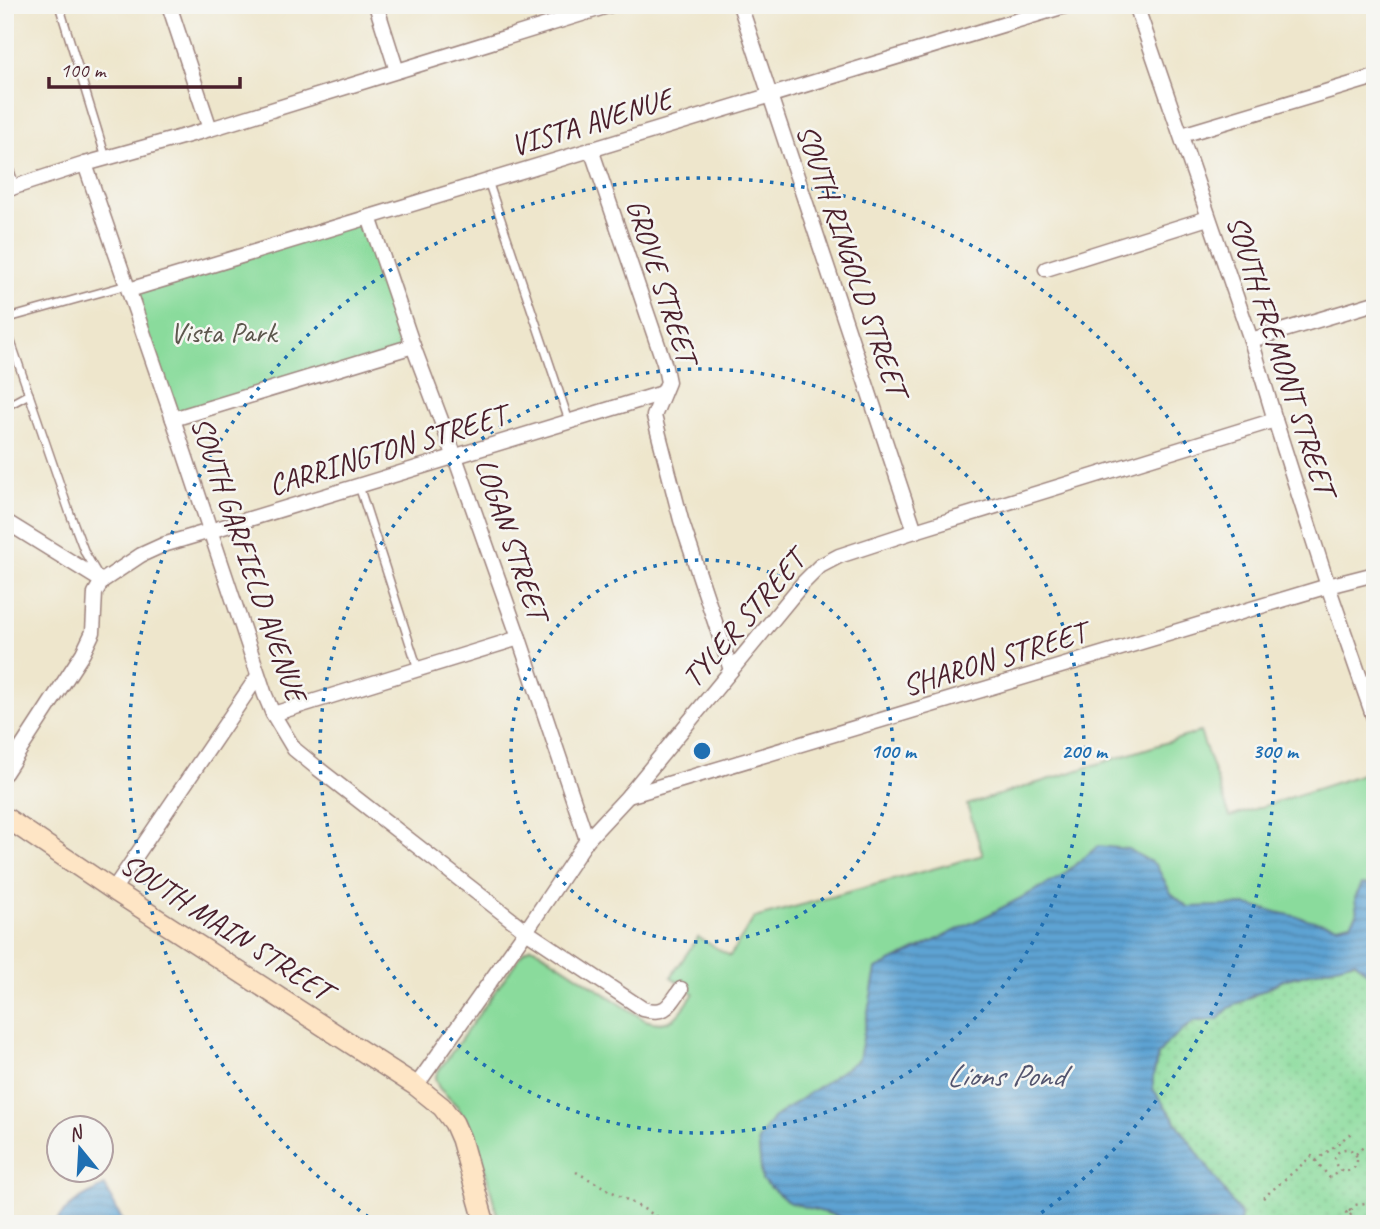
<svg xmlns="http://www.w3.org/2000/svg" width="1380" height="1229" viewBox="0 0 1380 1229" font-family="Caveat,sans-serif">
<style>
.park{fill:#8adb9c;stroke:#6a7d64;stroke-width:2}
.garden{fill:url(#garden-dots);stroke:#6a7d64;stroke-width:2}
.water{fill:url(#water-rules);stroke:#54617f;stroke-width:2}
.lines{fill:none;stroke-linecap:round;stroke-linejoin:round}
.service-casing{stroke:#9c827c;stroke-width:10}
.minor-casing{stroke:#9c827c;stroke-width:17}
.secondary-casing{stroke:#9c827c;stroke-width:22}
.path{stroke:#9c827c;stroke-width:2.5;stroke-dasharray:2 5;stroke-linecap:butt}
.service{stroke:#fff;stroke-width:7}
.minor{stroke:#fff;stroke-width:14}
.secondary{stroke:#fee5c5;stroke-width:19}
.ring{fill:none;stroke:#1f6fb2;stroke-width:3.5;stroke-dasharray:3.5 7}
.labels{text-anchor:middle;stroke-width:5;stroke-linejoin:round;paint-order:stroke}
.street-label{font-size:30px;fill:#4a1f2b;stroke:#f6f6f2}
.park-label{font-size:30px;fill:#5d574d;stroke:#f6f6f2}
.water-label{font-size:32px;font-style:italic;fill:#52546e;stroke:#f6f6f2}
.centre{fill:#1f6fb2;stroke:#f6f6f2;stroke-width:3.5}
.ring-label{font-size:21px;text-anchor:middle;font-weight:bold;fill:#1f6fb2;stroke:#f6f6f2;stroke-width:5;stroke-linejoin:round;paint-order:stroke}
</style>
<defs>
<pattern id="garden-dots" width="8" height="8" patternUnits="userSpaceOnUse" patternTransform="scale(1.75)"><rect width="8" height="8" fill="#8adb9c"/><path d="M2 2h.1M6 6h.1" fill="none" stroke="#79bc87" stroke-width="1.8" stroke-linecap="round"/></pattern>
<pattern id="water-rules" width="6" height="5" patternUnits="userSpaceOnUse" patternTransform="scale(1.75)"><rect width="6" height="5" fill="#5da3d3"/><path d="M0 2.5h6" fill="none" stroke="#4f84ab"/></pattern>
</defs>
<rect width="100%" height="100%" fill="#f6f6f2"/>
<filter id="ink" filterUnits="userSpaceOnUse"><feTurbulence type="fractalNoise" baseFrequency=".0143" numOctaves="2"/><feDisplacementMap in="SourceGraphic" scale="14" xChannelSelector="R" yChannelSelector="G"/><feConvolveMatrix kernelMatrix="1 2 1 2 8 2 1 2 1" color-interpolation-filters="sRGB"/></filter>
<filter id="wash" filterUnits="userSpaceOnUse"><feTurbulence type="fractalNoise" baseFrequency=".00686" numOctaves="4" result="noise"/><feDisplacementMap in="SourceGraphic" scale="28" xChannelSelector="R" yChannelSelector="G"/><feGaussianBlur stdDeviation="1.57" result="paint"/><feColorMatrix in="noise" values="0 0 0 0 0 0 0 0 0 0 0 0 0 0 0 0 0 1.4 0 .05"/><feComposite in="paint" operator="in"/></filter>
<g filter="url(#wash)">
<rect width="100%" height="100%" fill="#eee6cc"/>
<g class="park">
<polygon points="369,217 413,346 173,419 129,290"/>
<path d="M1200,732L1230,817L1375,770V1224H500L479,1148L472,1130L457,1106L439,1088L435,1079L437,1073L524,951L531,947L538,950L645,1020C672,1030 681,1013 694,993L671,977L698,937L730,956L754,918L983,855L967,805Z"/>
</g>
<polygon class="garden" points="1355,961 1375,980 1375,1224 1240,1224 1240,1215 1153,1089 1153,1077 1158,1055 1168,1042 1193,1022 1218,1019 1229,1008 1283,980"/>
<g class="water">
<polygon points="1098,846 1128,849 1156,865 1171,893 1188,907 1247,905 1337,926 1351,923 1357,914 1355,898 1362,884 1374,885 1375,887 1375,980 1355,961 1283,980 1229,1008 1218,1019 1193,1022 1168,1042 1158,1055 1153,1077 1153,1089 1241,1215 1240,1224 864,1224 788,1202 762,1180 758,1140 773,1118 859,1059 876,969 990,914 1059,878"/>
<path d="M105,1186L124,1224H55C65,1205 87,1195 105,1186Z"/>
</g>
</g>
<g filter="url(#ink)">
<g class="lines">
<g class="service-casing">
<g id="service">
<polyline points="59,5 106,158"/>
<polyline points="488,181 569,421"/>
<polyline points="5,319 127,285"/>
<polyline points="5,333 9,336 69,511 85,553 98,575"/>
<polyline points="5,407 29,394"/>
<polyline points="359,486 418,669"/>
</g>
</g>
<g class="minor-casing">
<g id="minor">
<polyline points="169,5 210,129"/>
<polyline points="376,5 397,71"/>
<polyline points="740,5 915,531"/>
<polyline points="1136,5 1251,340 1275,420 1328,586 1375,721"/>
<polyline points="1182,135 1375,77"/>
<polyline points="591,149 664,363 668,382 654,416 681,520 731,670"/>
<path d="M85,164L173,419L265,695L273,714L294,749L316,767L526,931L643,1009C666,1015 669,1006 681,989"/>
<polyline points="5,167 12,188"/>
<polyline points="5,190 85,164 210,129 611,5"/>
<polyline points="369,217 413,346 455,457 519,638 587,840"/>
<polyline points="1046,269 1208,218"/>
<polyline points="129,290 1068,5"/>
<polyline points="1251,340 1375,303"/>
<polyline points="173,419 413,346"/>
<polyline points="5,521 102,581"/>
<polyline points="273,714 519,638"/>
<polyline points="5,773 83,653 93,632 95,593 102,581 141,555 163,545 210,531 663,393"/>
<polyline points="628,796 1328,586 1375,574"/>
<polyline points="113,890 258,676"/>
<polyline points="416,1086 526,931 587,840 628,796 803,583 820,566 839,556 915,531 1275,420"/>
</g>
</g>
<g class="secondary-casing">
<polyline id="secondary" points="5,817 113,890 416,1086 442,1107 454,1123 461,1139 485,1224"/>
</g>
<g class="path">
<circle cx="1346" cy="1160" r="11"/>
<polyline points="1356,1154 1363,1147"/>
<polyline points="1316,1161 1351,1133"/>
<polyline points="576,1172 671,1224"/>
<circle cx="1371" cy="1194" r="3.5"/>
<polyline points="1263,1198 1312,1156 1330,1178 1340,1170"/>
<polygon points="1349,1210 1353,1213 1349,1216 1346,1213"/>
<polyline points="1351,1210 1355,1205 1365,1203 1370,1198"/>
<polyline points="1336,1224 1343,1222 1347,1217"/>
</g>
<use href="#service" class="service"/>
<use href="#minor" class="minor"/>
<use href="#secondary" class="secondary"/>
</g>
</g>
<g class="ring">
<circle cx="702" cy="751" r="191"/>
<circle cx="702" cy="751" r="382"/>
<path d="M377 1223A573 573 0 1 1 1027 1223"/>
</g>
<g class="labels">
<g class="street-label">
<text transform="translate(591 122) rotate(-17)" y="10">VISTA AVENUE</text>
<text transform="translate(852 260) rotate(71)" y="10">SOUTH RINGOLD STREET</text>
<text transform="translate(662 281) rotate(72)" y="10">GROVE STREET</text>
<text transform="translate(1281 355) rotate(72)" y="10">SOUTH FREMONT STREET</text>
<text transform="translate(387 450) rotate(-17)" y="10">CARRINGTON STREET</text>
<text transform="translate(512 539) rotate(71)" y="10">LOGAN STREET</text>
<text transform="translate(249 559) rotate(71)" y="10">SOUTH GARFIELD AVENUE</text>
<text transform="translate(743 619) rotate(-49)" y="10">TYLER STREET</text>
<text transform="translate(994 659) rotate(-17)" y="10">SHARON STREET</text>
<text transform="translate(226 927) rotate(33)" y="10">SOUTH MAIN STREET</text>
</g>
<g class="park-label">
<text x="223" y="342">Vista Park</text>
</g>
<g class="water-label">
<text x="1005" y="1086">Lions Pond</text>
</g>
</g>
<circle cx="702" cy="751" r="10" class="centre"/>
<g class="ring-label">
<text x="893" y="758">100 m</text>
<text x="1084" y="758">200 m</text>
<text x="1275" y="758">300 m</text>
</g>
<rect width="1380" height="1229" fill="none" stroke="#f6f6f2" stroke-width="28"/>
<g transform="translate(80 1149) rotate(342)"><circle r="33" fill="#f6f6f2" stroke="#b1a0a2" stroke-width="2"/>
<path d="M0-5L12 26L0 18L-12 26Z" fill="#1f6fb2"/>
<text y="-10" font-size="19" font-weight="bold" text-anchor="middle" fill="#4a1f2b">N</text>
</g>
<path d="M49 77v10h191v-10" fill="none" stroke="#4a1f2b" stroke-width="3.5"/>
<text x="60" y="77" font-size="21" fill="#4a1f2b" stroke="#f6f6f2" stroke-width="5" paint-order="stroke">100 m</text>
</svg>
